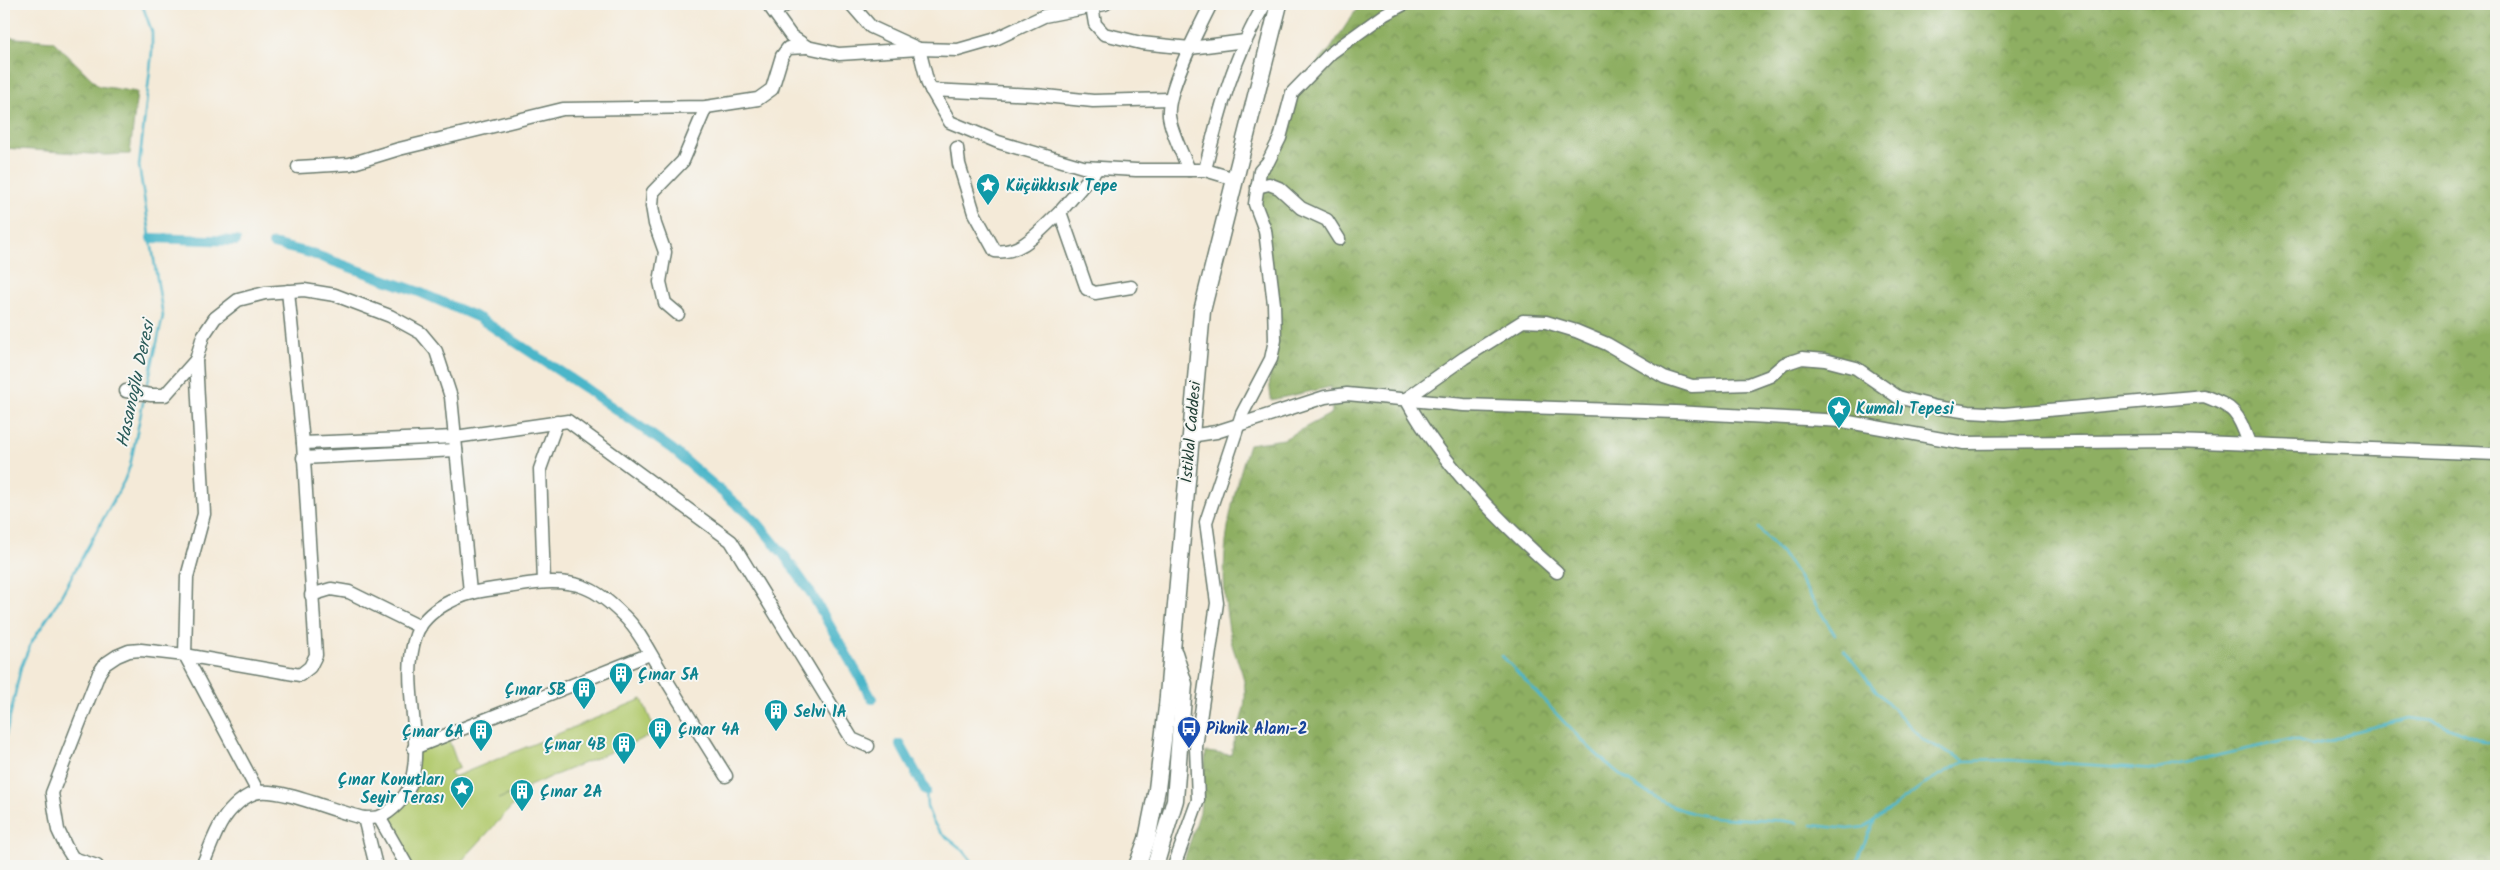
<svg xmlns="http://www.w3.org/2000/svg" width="2500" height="870" viewBox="0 0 2500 870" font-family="Kalam,sans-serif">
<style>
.green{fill:#b3cb70;stroke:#698452}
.forest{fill:url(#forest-crowns);stroke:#56764b}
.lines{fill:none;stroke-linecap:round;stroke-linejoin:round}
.stream{stroke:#4cb6c9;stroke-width:2.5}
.canal{stroke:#4cb6c9;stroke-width:10}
.minor-casing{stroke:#6a7a6d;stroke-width:15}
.major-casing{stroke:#6a7a6d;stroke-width:19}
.minor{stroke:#fff;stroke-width:12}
.major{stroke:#fff;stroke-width:16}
.labels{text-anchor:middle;stroke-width:4;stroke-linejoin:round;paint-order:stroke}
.culture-label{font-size:16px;font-weight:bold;fill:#0d838f;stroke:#f6f6f2;text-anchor:start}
.street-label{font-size:16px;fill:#1f3d34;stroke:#f6f6f2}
.transit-label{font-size:16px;font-weight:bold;fill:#164399;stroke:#f6f6f2;text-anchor:start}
.water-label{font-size:18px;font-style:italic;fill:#2a5b59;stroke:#f6f6f2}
</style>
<defs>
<pattern id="forest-crowns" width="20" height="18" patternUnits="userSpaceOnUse" patternTransform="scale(1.25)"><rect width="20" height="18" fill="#8eaf62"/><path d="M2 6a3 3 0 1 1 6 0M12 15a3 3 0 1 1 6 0" fill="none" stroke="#739052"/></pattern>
</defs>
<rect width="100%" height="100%" fill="#f6f6f2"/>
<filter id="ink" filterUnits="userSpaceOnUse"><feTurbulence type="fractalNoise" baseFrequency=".02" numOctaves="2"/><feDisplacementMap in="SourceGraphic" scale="10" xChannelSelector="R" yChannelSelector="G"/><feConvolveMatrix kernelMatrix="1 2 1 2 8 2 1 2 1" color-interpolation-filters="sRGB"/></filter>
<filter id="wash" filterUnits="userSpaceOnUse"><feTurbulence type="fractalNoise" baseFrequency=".0096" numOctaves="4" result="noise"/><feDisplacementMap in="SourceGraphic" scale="20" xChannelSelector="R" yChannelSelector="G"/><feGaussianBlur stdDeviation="1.12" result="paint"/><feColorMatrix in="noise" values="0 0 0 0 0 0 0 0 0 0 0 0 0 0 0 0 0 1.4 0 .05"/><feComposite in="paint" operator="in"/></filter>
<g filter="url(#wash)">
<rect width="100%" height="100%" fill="#f4ead8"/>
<polygon class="green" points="642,699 656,733 498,799 529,788 457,866 407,866 379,817 402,799 414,748 447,735 459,768 450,772 455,782 454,777"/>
<g class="forest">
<path d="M1360,4H2496V866H1182L1200,812L1206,752L1231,755C1234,736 1244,717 1245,699C1246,671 1236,663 1231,640C1216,568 1227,513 1249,444L1284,439L1332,413L1331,387L1271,400L1269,377L1275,340L1255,204L1292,93L1331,48Z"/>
<polygon points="4,37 53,41 99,86 137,92 130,154 105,155 4,148"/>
</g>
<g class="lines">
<g class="stream">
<polyline points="142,4 152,32 152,52 139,166 163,316 146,391"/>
<polyline points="1758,528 1789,562 1835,635"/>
<polyline points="1844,650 1873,687 1923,740 1964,760"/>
<path d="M1502,656C1558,712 1623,802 1706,816C1736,821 1767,817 1797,823"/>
<polyline points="4,743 21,667 31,643 56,605 124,481 130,466 144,398"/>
<polyline points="926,791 927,807 933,822 940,832 963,850 975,865"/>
<polyline points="1812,825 1848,829 1865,827 1927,782 1965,761 2008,760 2158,769 2292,739 2311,745 2329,741 2352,732 2410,718 2433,721 2485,742 2496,743"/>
<polyline points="1854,866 1874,822"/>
</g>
<g class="canal">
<polyline points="151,238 236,241"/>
<polyline points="273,244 310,253 419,292 479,318 585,388 672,449 756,521 784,555 811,593 872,699"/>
<polyline points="900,744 926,791"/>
</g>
</g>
</g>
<g filter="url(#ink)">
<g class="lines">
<g class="minor-casing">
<g id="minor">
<polyline points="768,4 791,36 807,47 839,54 919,49 958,50 993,40 1044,16 1105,4"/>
<polyline points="851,4 871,27 919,49 928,84 950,122 998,142 1083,167 1136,170 1205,170 1235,179"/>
<polyline points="1092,6 1095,24 1104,34 1141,43 1190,48 1245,41"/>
<polyline points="774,12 788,4"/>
<polyline points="931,90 1036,95 1093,101 1170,99"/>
<path d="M957,148L959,164L974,213L995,251C1022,255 1041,229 1060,212"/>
<polyline points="298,167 350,164 399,149 563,109 706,107 758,99 772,89 782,56 788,48 807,47"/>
<polyline points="1098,168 1060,212 1087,289 1095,293 1131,287"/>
<path d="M1189,170C1183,155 1171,132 1169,116C1166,91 1199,28 1211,4"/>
<path d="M1205,170C1218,114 1235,53 1265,4"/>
<polyline points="1257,187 1269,184 1279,188 1301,208 1327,220 1339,239"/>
<polyline points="678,314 665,303 660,282 665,252 655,224 652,206 653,192 683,161 706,107"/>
<polyline points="126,391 151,395 165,395 196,360"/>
<polyline points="1190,436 1216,432 1325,397 1347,394 1464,405 1675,412 1843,421 1964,443 2177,441 2496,454"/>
<polyline points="303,443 455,437 568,421 731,541 852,739 868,746"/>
<polyline points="303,458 456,450"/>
<path d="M1557,572C1502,524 1441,464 1406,399L1464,358L1523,321L1546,322L1576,331L1607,344L1664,377L1692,386L1749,384L1770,376L1784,364L1802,358L1825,360L1856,368L1898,397L1936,407L1969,412L2004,414L2204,396C2236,408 2237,412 2249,443"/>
<polyline points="544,582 540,469 557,422"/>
<polyline points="311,595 331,589 349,592 420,627"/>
<polyline points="414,748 650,654"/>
<polyline points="258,792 185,655 187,577 204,514 196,360 203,336 215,318 238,300 265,293 304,290 335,295 390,316 421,333 436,351 451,397 470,592"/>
<polyline points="379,817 407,866"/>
<polyline points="364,818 376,866"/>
<polyline points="97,866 73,858 66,847 58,830 52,793 99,673 105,664 117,656 129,651 141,650 185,655 300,675 310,667 316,655 303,443 288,291"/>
<path d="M202,866C209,851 214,834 223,820C230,809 245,794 259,792C285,789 335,812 364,818C368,818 374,818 379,817C391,813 406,797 410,785C426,740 399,684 416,635C425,609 462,593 487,590C518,586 554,576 584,587C598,592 613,605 624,616C638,629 648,650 658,666C680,703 703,739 726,776"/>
<polyline points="1174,866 1198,800 1196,747 1217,603 1206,522 1242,414 1271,359 1275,340 1274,304 1265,230 1255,204 1260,171 1268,162 1280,138 1292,93 1331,53 1385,14 1404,4"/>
</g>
</g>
<g class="major-casing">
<g id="major">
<polyline points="1137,866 1147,839 1157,789 1167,707 1202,311 1279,4"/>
<polyline points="1155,866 1175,800 1184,684 1174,653"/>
</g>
</g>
<use href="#minor" class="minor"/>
<use href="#major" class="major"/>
</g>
</g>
<defs>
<g id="sight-pin" transform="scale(1.25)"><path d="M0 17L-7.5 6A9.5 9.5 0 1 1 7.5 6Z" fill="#0f9aa8" stroke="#f6f6f2"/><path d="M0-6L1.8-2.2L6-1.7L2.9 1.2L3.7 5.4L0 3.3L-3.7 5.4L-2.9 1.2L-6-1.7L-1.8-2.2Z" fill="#fff"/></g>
<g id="building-pin" transform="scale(1.25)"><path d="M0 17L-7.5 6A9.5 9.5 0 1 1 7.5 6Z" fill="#0f9aa8" stroke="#f6f6f2"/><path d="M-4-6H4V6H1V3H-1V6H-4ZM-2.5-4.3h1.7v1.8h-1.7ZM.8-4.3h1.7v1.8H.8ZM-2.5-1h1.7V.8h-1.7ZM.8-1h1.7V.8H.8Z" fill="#fff"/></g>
<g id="bus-pin" transform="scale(1.25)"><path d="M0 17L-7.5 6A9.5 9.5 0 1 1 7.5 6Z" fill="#1a4fb4" stroke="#f6f6f2"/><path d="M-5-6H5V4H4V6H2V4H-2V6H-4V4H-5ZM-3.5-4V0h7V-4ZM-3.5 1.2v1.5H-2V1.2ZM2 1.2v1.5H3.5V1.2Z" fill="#fff"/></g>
</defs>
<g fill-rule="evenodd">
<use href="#sight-pin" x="988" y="185"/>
<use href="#sight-pin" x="1839" y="408"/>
<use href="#building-pin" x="621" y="674"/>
<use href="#building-pin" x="584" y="689"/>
<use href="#building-pin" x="776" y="711"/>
<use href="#bus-pin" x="1189" y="728"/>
<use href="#building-pin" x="660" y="729"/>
<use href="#building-pin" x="481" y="731"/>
<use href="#building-pin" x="624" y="744"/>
<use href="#sight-pin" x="462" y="788"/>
<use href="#building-pin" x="522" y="791"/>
</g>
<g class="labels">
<g class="culture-label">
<text x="1006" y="191">Küçükkısık Tepe</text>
<text x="1856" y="414">Kumalı Tepesi</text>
<text x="638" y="680">Çınar 5A</text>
<text x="566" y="695" text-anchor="end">Çınar 5B</text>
<text x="794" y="717">Selvi 1A</text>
<text x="678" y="735">Çınar 4A</text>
<text x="464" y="737" text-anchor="end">Çınar 6A</text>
<text x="606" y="750" text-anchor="end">Çınar 4B</text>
<text x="444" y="785" text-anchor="end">Çınar Konutları<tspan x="444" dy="18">Seyir Terası</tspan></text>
<text x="540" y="797">Çınar 2A</text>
</g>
<g class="street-label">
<text transform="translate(1190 432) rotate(-85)" y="6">İstiklal Caddesi</text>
</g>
<g class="transit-label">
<text x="1206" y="734">Piknik Alanı-2</text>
</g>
<g class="water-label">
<text transform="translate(135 384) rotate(-78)" y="6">Hasanoğlu Deresi</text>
</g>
</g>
<rect width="2500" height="870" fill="none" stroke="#f6f6f2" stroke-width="20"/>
</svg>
